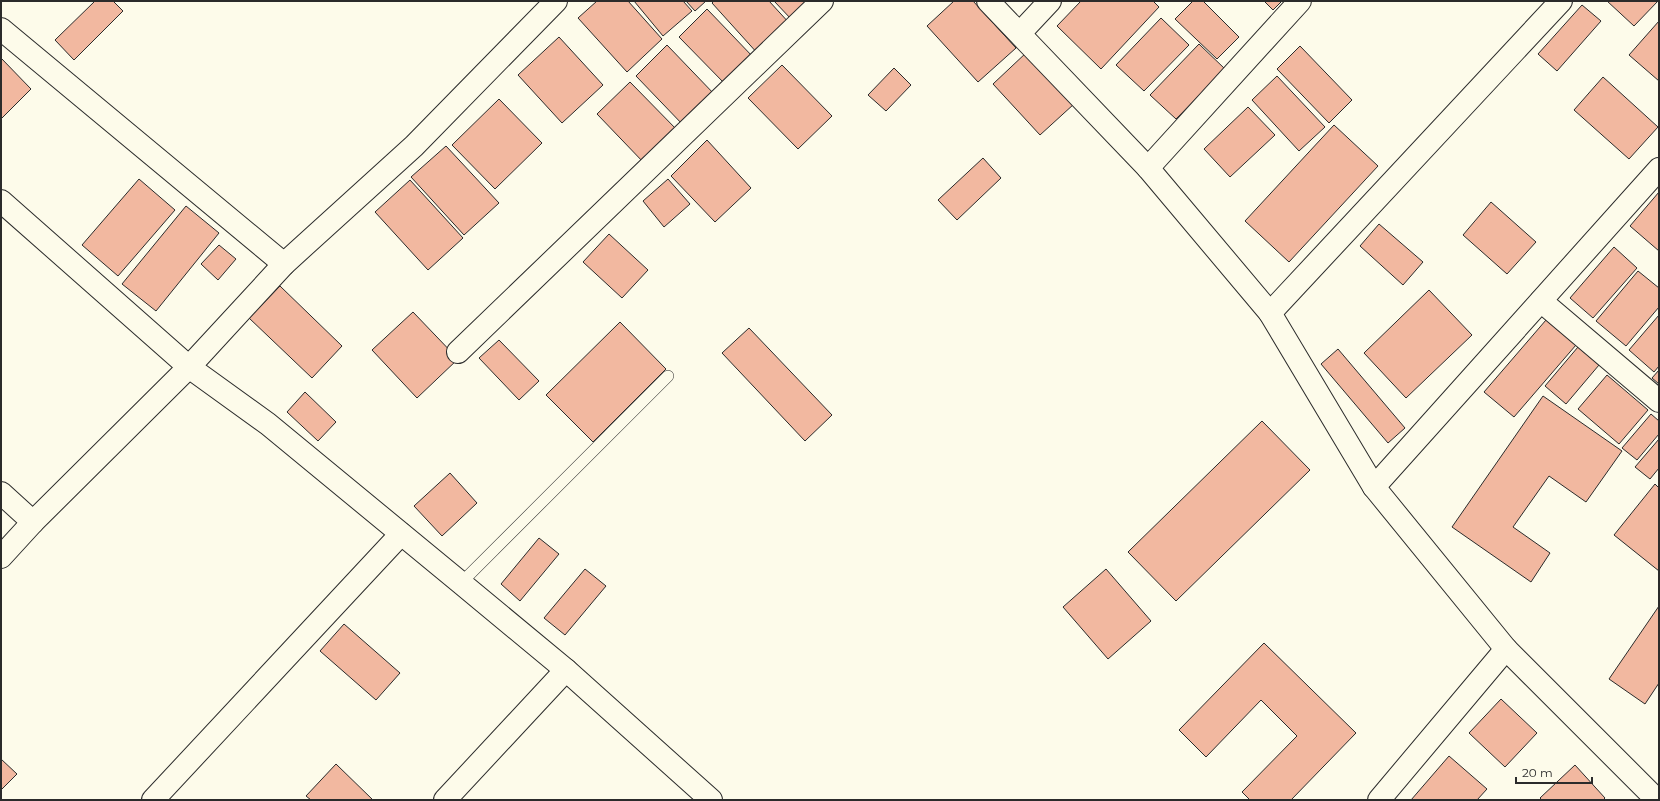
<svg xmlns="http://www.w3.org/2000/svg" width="1660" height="801" viewBox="0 0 1660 801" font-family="Montserrat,sans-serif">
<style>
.building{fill:#f2b8a0;stroke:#2b2b2b}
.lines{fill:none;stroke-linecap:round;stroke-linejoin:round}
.service-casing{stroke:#2b2b2b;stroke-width:12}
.minor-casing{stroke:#2b2b2b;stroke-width:24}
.tertiary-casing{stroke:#2b2b2b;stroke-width:24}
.service{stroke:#fdfbea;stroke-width:11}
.minor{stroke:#fdfbea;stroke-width:22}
.tertiary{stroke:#fdfbea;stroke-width:22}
</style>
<rect width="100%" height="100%" fill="#fdfbea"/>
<g class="building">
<polygon points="95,1 113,1 123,11 74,60 55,40"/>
<polygon points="597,1 628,1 662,39 627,72 578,18"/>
<polygon points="634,1 683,1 692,11 663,36"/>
<polygon points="686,1 706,1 695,11"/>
<polygon points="714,1 769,1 791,25 759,55 712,3"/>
<polygon points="774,1 813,1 792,20"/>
<polygon points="954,1 973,1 1016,48 978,82 927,26"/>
<polygon points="1081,1 1153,1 1159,7 1101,69 1057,26"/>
<polygon points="1193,1 1203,1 1239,37 1217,59 1175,19"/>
<polygon points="1264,1 1282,1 1273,10"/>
<polygon points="1607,1 1658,1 1634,26"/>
<polygon points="1582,5 1601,21 1557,71 1538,54"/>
<polygon points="707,9 754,58 726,85 679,37"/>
<polygon points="1161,18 1189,45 1144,91 1116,65"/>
<polygon points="1659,21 1659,81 1629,55"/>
<polygon points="559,37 603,85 562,123 518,75"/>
<polygon points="1199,44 1225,69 1176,119 1150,95"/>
<polygon points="667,45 716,96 685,127 636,76"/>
<polygon points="1300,46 1352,100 1329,123 1277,69"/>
<polygon points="1027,52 1074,104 1040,135 993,84"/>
<polygon points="1,58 31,89 1,119"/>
<polygon points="782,65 832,116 798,149 748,98"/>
<polygon points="894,68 911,85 886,111 868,95"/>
<polygon points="1277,76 1325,127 1299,151 1252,100"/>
<polygon points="1603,77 1658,127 1629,159 1574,110"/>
<polygon points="630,82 679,132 645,164 597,114"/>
<polygon points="499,99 542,143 495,189 452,145"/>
<polygon points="1248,107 1275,135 1230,177 1204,149"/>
<polygon points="1334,125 1378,166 1289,262 1245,221"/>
<polygon points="707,140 751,188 715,222 671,176"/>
<polygon points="446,146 499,203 464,235 411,177"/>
<polygon points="983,158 1001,178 957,220 938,200"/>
<polygon points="139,179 175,210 118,276 82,245"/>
<polygon points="668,179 690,204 664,227 643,201"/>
<polygon points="410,180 463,238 428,270 375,212"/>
<polygon points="1659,192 1659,251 1630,226"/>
<polygon points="1491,202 1536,242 1507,274 1463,235"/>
<polygon points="186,206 219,233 156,311 122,284"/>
<polygon points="1379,224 1423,262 1403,285 1360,246"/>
<polygon points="609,234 648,270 622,298 583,262"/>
<polygon points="219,245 236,259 218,280 201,264"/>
<polygon points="1614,247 1637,268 1593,318 1570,298"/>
<polygon points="1638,271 1659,288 1659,307 1626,346 1596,321"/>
<polygon points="280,286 342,346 312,378 249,318"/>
<polygon points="1429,290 1472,335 1406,398 1364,353"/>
<polygon points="413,312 458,359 417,398 372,350"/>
<polygon points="1659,315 1659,366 1654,372 1629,350"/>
<polygon points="1546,320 1576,345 1514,417 1484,392"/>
<polygon points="620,322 666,369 593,442 546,395"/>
<polygon points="749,328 832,415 805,441 722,353"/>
<polygon points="499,340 539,381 519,400 479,358"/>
<polygon points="1578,347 1599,365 1566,404 1545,386"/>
<polygon points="1338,349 1405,428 1388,443 1321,364"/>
<polygon points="1659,370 1659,384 1652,378"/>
<polygon points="1607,375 1648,410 1619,444 1578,409"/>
<polygon points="305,392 336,422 318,441 287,412"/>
<polygon points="1543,396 1622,451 1586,502 1549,476 1513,527 1550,553 1531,582 1452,527"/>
<polygon points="1651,414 1659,421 1659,434 1637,460 1622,448"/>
<polygon points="1262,421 1310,470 1176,601 1128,552"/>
<polygon points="1659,439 1659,468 1650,479 1635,467"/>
<polygon points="450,473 477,503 442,536 414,506"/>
<polygon points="1655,484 1659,488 1659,571 1614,535"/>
<polygon points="539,538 559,554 520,601 501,584"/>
<polygon points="585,569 606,586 565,635 544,618"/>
<polygon points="1106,569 1151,621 1108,659 1063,607"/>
<polygon points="1659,606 1659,683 1645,704 1609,679"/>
<polygon points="344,624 400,673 376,700 320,651"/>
<polygon points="1264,643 1356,733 1291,800 1250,800 1242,792 1297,736 1261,700 1206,757 1179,730"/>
<polygon points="1501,699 1537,733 1505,767 1469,733"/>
<polygon points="1449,756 1487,789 1477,800 1411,800"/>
<polygon points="1,759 17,774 1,790"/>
<polygon points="336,764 373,800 311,800 306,796"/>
<polygon points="1575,765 1605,798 1603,800 1542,800 1540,798"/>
</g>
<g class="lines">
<g class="service-casing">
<polyline id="service" points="461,583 668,376"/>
</g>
<g class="minor-casing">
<g id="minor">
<polyline points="1,29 284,264"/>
<polyline points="1020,33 1050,1"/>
<polyline points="1148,168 1300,1"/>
<polyline points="1,201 189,367 268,424 461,583 566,670 711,800"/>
<polyline points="1541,301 1659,401"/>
<polyline points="1270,313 1561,1"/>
<polyline points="458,352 822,1"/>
<polyline points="1374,487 1659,169"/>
<polyline points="1,493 33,522"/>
<polyline points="1,557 33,522 189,367 284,264 414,146 556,1"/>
<polyline points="153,800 401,534"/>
<polyline points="445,800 566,670"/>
<polyline points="1379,800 1506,649"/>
</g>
</g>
<g class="tertiary-casing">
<polyline id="tertiary" points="988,1 1148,168 1270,313 1374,487 1506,649 1657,800"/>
</g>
<use href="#service" class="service"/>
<use href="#minor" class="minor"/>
<use href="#tertiary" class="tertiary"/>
</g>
<rect width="1660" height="801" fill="none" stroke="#2b2b2b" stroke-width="4"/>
<path d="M1516 777v6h76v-6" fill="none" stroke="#2b2b2b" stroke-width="2"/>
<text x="1522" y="777" font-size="12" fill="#2b2b2b" stroke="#fdfbea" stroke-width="3" paint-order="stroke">20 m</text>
</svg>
